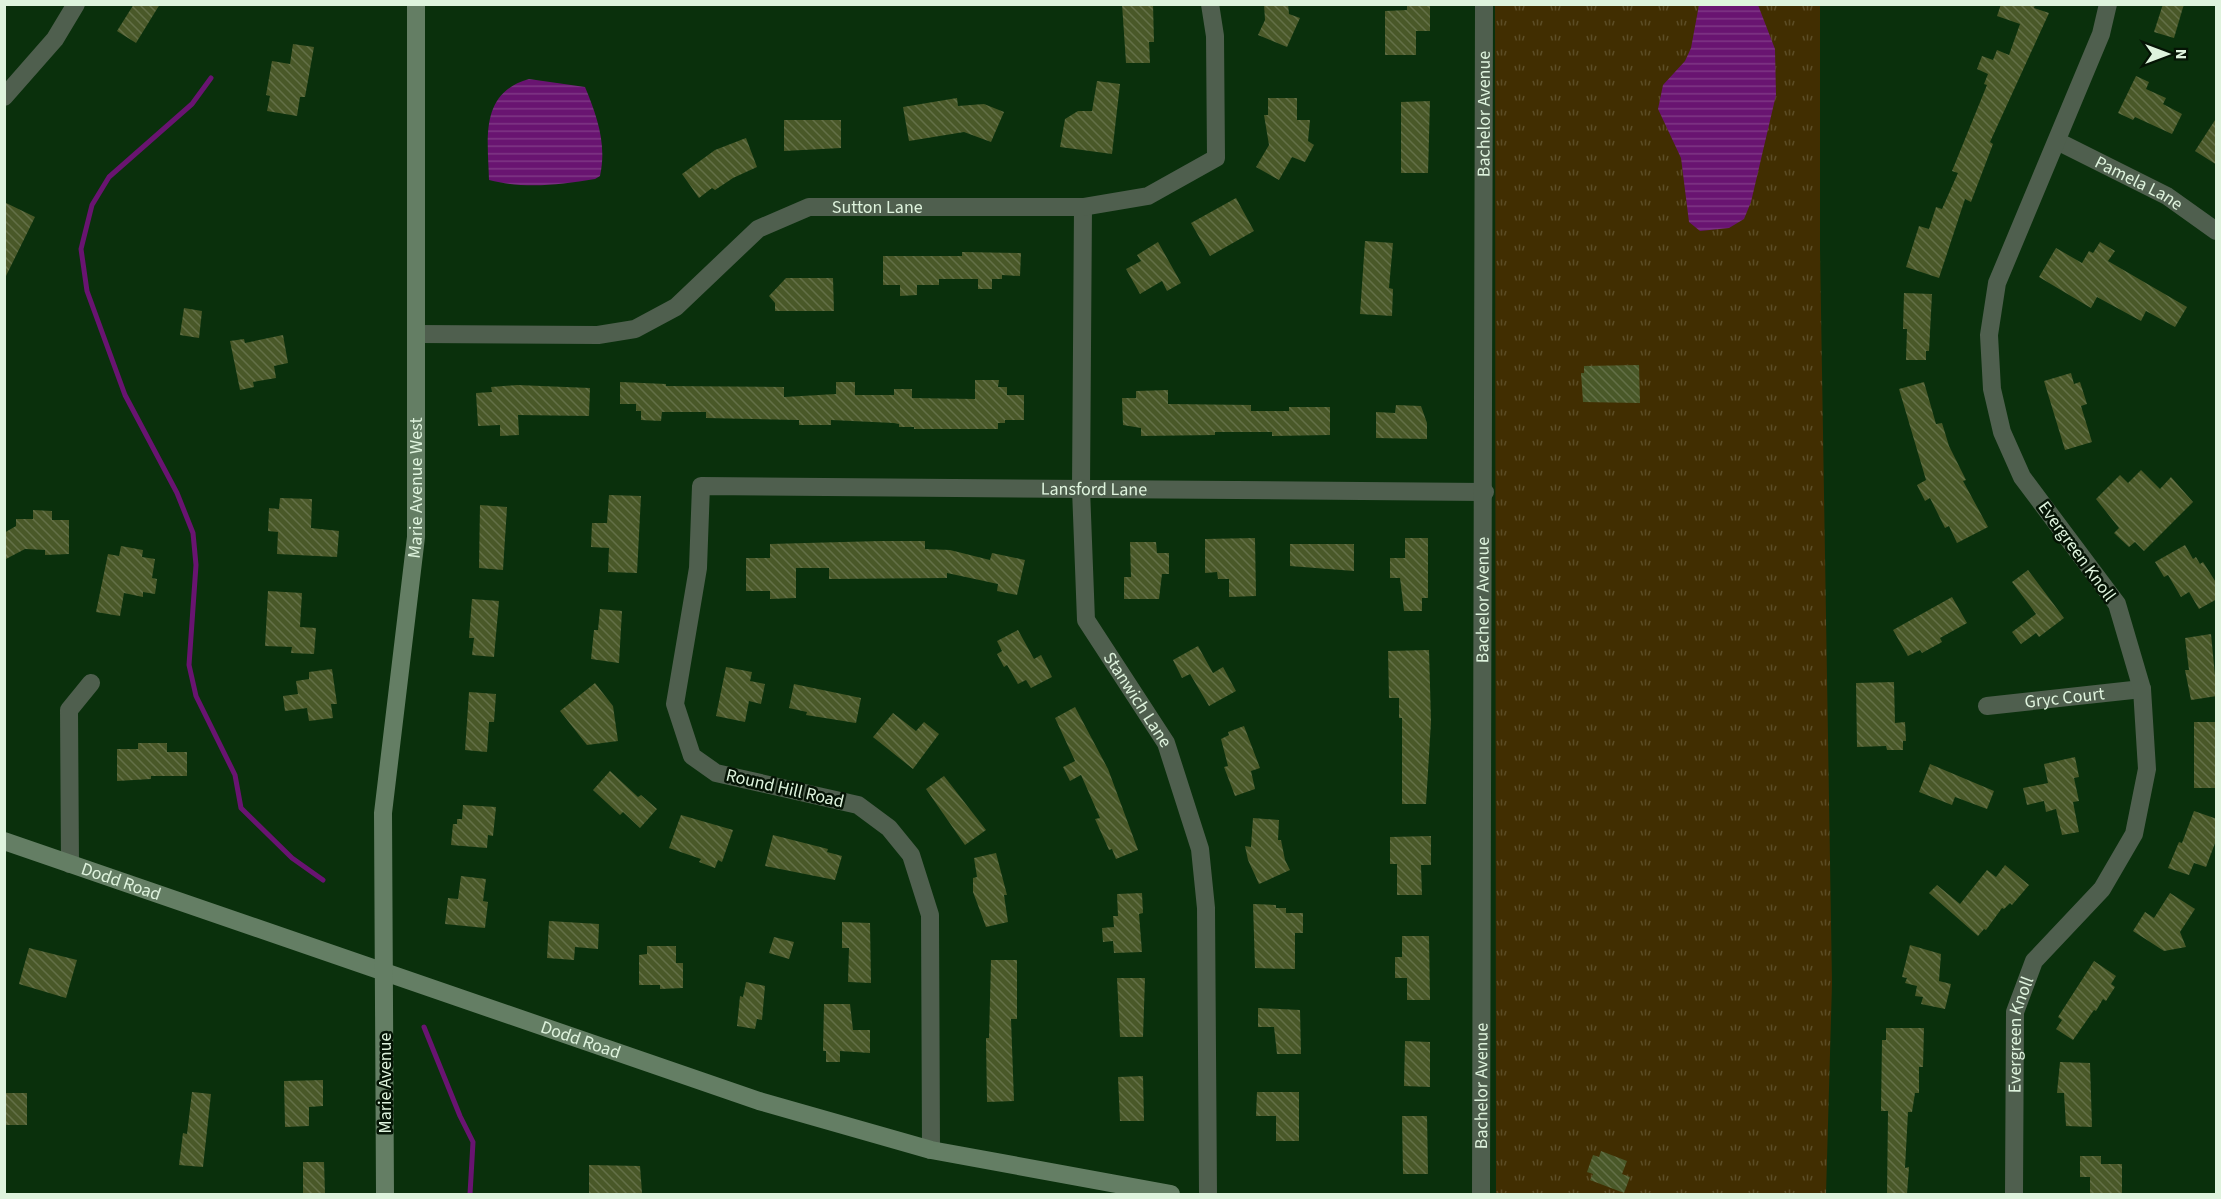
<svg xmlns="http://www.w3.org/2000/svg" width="2221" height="1199" viewBox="0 0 2221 1199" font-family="'Source Sans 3',sans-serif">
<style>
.grass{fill:url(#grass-tufts)}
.water{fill:url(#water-rules)}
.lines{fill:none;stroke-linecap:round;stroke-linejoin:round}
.stream{stroke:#691471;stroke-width:5}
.building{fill:url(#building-back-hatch)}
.street{stroke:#4f5f4e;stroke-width:18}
.secondary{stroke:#647e64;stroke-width:18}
.labels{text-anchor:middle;stroke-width:5;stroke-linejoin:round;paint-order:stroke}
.street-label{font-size:18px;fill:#def3dd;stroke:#051405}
</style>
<defs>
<pattern id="grass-tufts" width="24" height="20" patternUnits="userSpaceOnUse" patternTransform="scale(1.5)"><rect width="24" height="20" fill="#412e01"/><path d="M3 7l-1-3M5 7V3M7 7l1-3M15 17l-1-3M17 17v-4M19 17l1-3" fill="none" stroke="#5c4d26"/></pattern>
<pattern id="water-rules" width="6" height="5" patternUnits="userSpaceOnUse" patternTransform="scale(1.5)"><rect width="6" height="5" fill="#691471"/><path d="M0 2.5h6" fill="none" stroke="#7e3785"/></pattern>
<pattern id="building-back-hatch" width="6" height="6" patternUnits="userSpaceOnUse" patternTransform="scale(1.5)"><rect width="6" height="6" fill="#495828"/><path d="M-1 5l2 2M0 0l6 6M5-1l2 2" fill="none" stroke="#637047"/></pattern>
</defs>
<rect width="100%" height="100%" fill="#0a300c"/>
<polygon class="grass" points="1495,5 1820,5 1820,250 1832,983 1826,1194 1496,1194"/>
<g class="water">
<polygon points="1699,5 1758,5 1775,49 1776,95 1751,202 1744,219 1729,228 1700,231 1689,222 1681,158 1658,109 1663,85 1685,61 1691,48"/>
<path d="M529,79L585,87C597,116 607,144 600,176L595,179C558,185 525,189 489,180C488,139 479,93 529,79Z"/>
</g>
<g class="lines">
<g class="stream">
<polyline points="211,78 192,104 109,177 92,205 81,249 87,291 125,395 177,493 193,533 196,565 189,665 196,696 235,775 241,808 292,858 323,880"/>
<polyline points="424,1027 460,1116 473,1142 470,1194"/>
</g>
</g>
<g class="building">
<polygon points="134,4 160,4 136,43 117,31"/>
<polygon points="1122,4 1153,4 1154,42 1149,42 1150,63 1126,63"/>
<polygon points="1264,4 1288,4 1289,14 1300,18 1287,47 1258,35 1265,20"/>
<polygon points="1407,4 1430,4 1430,31 1416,31 1416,55 1385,55 1385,11 1407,10"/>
<polygon points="2001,4 2035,4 2034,8 2049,13 1990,142 1993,144 1971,202 1965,199 1939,278 1906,267 1919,226 1929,229 1936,207 1942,209 1958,173 1952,171 1987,85 1984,84 1988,74 1977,69 1982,56 1993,60 1997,50 2009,55 2020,24 1997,16"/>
<polygon points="2163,4 2184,4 2174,38 2154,32"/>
<polygon points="293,44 314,47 305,97 300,97 297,116 267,111 270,96 266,95 272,61 290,64"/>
<polygon points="2136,76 2149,82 2146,89 2166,98 2163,104 2182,114 2172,134 2135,117 2133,120 2118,113"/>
<polygon points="1097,81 1120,84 1112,154 1060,147 1065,119 1078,111 1092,111"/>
<polygon points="957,98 958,106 984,104 1004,112 991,142 964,132 909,141 903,107"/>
<polygon points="1268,98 1297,98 1297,120 1310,120 1308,141 1314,145 1305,162 1292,157 1279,180 1256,167 1269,145 1264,115 1268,115"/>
<polygon points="1430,101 1428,173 1401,173 1401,102"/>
<polygon points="2217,117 2217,165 2195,151"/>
<polygon points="784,120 841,120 841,148 784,151"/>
<polygon points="746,138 757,167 733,178 715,190 712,188 699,198 682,174 715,150"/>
<polygon points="1236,198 1254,231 1210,256 1191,223"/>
<polygon points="4,202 35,217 4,280"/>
<polygon points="1365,241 1393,243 1389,288 1393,289 1392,316 1360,314"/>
<polygon points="1158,242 1181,283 1167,291 1162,281 1140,294 1126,269 1141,261 1137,255"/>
<polygon points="2100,242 2115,251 2108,261 2187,307 2175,327 2146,311 2141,321 2097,297 2091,308 2039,277 2056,248 2082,263 2089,251 2093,253"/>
<polygon points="962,252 1021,253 1020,276 1002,275 1002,279 992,279 992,289 978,289 978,279 939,279 939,285 917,285 917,295 900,296 900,285 883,285 883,256 962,256"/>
<polygon points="786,278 833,278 834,311 775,311 775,303 769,296"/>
<polygon points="1904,293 1932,294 1929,351 1926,351 1926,360 1906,360 1907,329 1903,329"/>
<polygon points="184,308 202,311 199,338 180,335"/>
<polygon points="283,335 288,363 274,366 276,378 253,382 254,387 240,390 230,341 244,339 245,343"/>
<polygon points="1639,365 1640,403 1583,402 1581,373 1584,373 1584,366"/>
<polygon points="2071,373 2074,384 2080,382 2087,404 2081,406 2092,442 2065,450 2044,381"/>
<polygon points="975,380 999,380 998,387 1007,387 1007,395 1024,395 1024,420 1005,420 1005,423 998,423 998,429 914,429 914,427 899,427 899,424 894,423 831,420 831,425 799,425 799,420 706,418 706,412 662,412 661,421 641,420 641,411 636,411 636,404 620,404 620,382 666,384 666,386 784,387 784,397 836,394 836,382 855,382 855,395 894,395 894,389 912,389 912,398 975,399"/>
<polygon points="1924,382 1936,424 1942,423 1949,446 1966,480 1963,481 1988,527 1957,543 1949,526 1945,528 1930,498 1925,501 1917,485 1926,480 1899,389"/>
<polygon points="517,385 590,388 589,416 518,415 519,435 500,436 500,425 478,426 476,393 492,392 491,387"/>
<polygon points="1168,390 1168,404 1251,405 1251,411 1289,411 1289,407 1330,407 1330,435 1272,436 1272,432 1215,432 1215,435 1141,436 1141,428 1123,425 1122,398 1136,398 1136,391"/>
<polygon points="1396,405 1421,406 1427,423 1427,439 1376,438 1376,412 1395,413"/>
<polygon points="2141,470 2160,489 2171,477 2193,502 2144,551 2135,542 2129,547 2114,533 2119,528 2096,499 2120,475 2128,483"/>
<polygon points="609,495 641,496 637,573 608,572 609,548 591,547 592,523 607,523"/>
<polygon points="280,498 312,499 311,528 339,531 337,557 277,554 278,532 268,531 269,508 279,509"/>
<polygon points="480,505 507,507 503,570 479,568"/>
<polygon points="33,510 52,511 52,520 69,520 69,554 45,555 45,550 25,549 4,560 4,533 16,526 16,519 33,519"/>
<polygon points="1255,538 1256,596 1229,597 1229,579 1218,579 1217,572 1205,573 1205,539"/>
<polygon points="1405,538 1428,538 1428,598 1422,598 1422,611 1404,611 1400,578 1390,578 1390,558 1405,558"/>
<polygon points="880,541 925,541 925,549 950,550 990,560 992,553 1025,560 1017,595 997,591 998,584 947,573 947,578 829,579 829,568 796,568 796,598 770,599 770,591 746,591 746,558 770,558 770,544"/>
<polygon points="1130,542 1156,542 1157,553 1169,553 1169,574 1162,574 1159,599 1124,599 1124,577 1131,577"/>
<polygon points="1290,544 1354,544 1354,571 1290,566"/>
<polygon points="2185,545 2193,559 2196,557 2200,564 2203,562 2217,584 2217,599 2199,609 2189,592 2181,597 2168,575 2164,577 2155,562"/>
<polygon points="121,546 143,550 142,557 155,559 152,578 157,579 155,594 143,592 143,597 124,593 120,616 96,612 108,554 119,556"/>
<polygon points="2028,570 2064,618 2039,637 2036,633 2021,644 2012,632 2036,614 2012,582"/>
<polygon points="268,591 302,593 300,627 316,628 314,654 291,653 292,647 265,646"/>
<polygon points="1952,597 1967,623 1940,638 1942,642 1922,653 1920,650 1908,656 1893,630"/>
<polygon points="472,599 499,601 494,657 472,655 474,638 469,638"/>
<polygon points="600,609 622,611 619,663 591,659 594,630 598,630"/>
<polygon points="1018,630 1034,659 1041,655 1052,677 1031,688 1026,680 1018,684 1007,665 1004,667 997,654 1002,651 997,641"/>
<polygon points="2211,634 2217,696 2191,700 2185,670 2189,670 2185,638"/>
<polygon points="1198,646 1213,673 1223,667 1236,691 1209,706 1190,674 1182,678 1173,660"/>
<polygon points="1429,650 1431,722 1426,804 1402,804 1402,718 1399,718 1399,698 1389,698 1388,651"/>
<polygon points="726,667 752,672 750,681 765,684 761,704 749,701 745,722 716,716"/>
<polygon points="332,669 337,704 331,704 333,718 309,721 307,708 285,711 283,696 298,694 296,681 309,679 309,672"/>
<polygon points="1894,682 1895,723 1905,722 1906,741 1903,741 1903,750 1887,750 1886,746 1857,747 1856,683"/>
<polygon points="595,683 613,706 618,741 587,745 560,711"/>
<polygon points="794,684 861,698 856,723 806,715 807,712 789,708"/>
<polygon points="469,692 496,694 494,722 489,722 487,752 465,750"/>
<polygon points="1075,707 1108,769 1138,850 1116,859 1112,849 1109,850 1095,819 1100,818 1081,775 1070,781 1063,767 1075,761 1055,718"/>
<polygon points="893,713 916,731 924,722 939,734 913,769 873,737"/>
<rect x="2194" y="722" width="23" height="66"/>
<polygon points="1244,726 1260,768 1251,771 1255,789 1235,796 1224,767 1228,766 1221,739 1229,735 1228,732"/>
<polygon points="138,743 167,743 167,752 187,752 187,776 151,776 151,779 117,781 117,749 138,749"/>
<polygon points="2075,757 2079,777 2074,778 2079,801 2073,802 2079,832 2062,835 2056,809 2046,812 2044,801 2027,805 2023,788 2048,783 2044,764"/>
<polygon points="1930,764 1994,791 1987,809 1955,797 1952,805 1919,792"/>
<polygon points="610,771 638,797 641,795 657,809 640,828 623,812 620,815 593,790"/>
<polygon points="944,776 986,830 965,845 926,789"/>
<polygon points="463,805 496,807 493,836 488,835 487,848 451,845 453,824 457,824 457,819 462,819"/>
<polygon points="2194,811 2217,819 2217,838 2206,867 2194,863 2189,875 2168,868 2179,842 2182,843"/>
<polygon points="681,815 733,830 722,862 718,860 715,868 699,862 701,859 669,848"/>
<polygon points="1253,818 1279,820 1278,840 1281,840 1285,860 1290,870 1259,884 1248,860 1245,846 1251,847"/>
<polygon points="773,835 828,849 827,852 842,856 835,880 765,866"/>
<polygon points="1431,836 1431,865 1421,865 1422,895 1397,895 1397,864 1390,864 1390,837"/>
<polygon points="996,853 1007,895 1004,895 1008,922 986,927 973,892 973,878 977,877 974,858"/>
<polygon points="2005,865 2029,885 2012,905 2010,903 2004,909 2002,908 1986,930 1984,929 1978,936 1929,893 1937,885 1960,904 1987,870 1996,877"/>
<polygon points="461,876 486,879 483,901 488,902 485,928 445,924 448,898 458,899"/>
<polygon points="1142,893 1143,913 1139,914 1142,952 1114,953 1113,941 1103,942 1102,928 1114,927 1113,916 1118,916 1117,894"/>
<polygon points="2170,893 2195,909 2180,932 2186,947 2164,951 2133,931 2145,912 2154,918"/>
<polygon points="1253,904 1276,905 1276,908 1286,908 1286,913 1303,913 1303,933 1295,933 1295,969 1255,968"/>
<polygon points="549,921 599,924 598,949 575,947 574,960 547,958"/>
<polygon points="842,922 870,923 871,983 848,982 849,948 842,948"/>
<polygon points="1402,936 1429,936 1430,1000 1407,1000 1407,978 1395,978 1395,957 1402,957"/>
<polygon points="774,937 794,942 789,959 769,953"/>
<polygon points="1910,945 1941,954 1939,981 1951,984 1945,1009 1921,1004 1923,997 1915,996 1917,986 1905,983 1907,978 1902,977"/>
<polygon points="647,946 676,946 676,963 683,963 683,988 660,989 660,985 639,985 639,955 647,954"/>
<polygon points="29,948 77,960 66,998 19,984"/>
<polygon points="991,960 1017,960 1017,1019 1011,1019 1014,1101 987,1102 986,1038 989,1038"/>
<polygon points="2094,961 2116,976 2111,984 2115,987 2106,1001 2103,999 2096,1011 2094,1010 2073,1040 2056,1029 2062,1020 2058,1017"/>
<polygon points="1117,978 1145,978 1143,1037 1120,1037"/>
<polygon points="746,982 765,986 762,1020 757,1019 755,1029 737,1026 740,996 743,997"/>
<polygon points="824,1004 850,1004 853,1030 870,1030 870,1053 840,1051 840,1062 826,1062 826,1051 823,1051"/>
<polygon points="1258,1008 1300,1010 1301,1054 1277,1054 1274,1027 1258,1027"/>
<polygon points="1886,1028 1924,1028 1923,1067 1919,1067 1919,1093 1915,1093 1912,1112 1908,1112 1905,1168 1909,1167 1907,1194 1887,1194 1888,1111 1881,1111 1882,1040 1886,1040"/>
<polygon points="1405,1041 1430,1042 1430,1087 1404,1086"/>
<polygon points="2060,1062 2090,1063 2092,1127 2066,1126 2064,1093 2057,1093"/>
<polygon points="1143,1076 1144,1121 1120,1121 1118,1077"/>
<polygon points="323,1080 323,1106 309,1107 309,1126 285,1127 284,1081"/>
<polygon points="192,1092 211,1094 203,1167 179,1165 183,1133 187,1134"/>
<polygon points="1257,1092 1299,1092 1299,1141 1276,1141 1276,1116 1256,1116"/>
<rect x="4" y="1093" width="23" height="32"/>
<polygon points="1402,1116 1427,1116 1428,1174 1403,1174"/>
<polygon points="1601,1151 1627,1161 1622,1174 1630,1177 1624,1193 1590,1180 1593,1174 1587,1172 1593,1155 1599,1157"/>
<polygon points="2080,1156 2101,1156 2101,1164 2122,1164 2122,1194 2090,1194 2090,1177 2080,1177"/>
<polygon points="303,1162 324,1162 325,1194 303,1194"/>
<polygon points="589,1165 640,1166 642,1193 589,1193"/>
</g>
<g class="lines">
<g class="street">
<polyline points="4,97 55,39 76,4"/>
<path id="s1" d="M2057,141L2167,196L2216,231"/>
<path id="s2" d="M1083,207L1081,489L1086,620L1166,743L1200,849L1206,908L1208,1194"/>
<path id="s3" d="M417,334L598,335L635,329L676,307L758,229L809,207H1083L1148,196L1216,158L1215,36L1210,4"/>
<path id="s4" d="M1987,706L2142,689"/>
<polyline points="70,864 69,710 91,683"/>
<path id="s5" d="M931,1150L930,915L911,855L889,828L858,805L716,773L692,756L675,704L698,568L701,486L1485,492"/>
<path id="s6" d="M1481,1194L1484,4"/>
<path id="s7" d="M2014,1194L2015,1012L2034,961L2102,889L2134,834L2147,769L2142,689L2117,604L2022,477L2002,432L1992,389L1989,335L1997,283L2101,34L2108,4"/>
</g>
<g class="secondary">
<path id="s8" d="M4,841L759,1101L931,1150L1171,1194"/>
<path id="s9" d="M385,1194L383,813L416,537V4"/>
</g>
</g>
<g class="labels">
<g class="street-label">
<text dy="6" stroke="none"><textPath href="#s6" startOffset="1080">Bachelor Avenue</textPath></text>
<text dy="6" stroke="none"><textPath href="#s1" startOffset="92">Pamela Lane</textPath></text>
<text dy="6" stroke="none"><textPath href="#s3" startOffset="502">Sutton Lane</textPath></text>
<text dy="6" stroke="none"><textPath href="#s9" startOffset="708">Marie Avenue West</textPath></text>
<text dy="6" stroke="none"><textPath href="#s5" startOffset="1214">Lansford Lane</textPath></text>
<text transform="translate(2077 551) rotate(54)" y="6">Evergreen Knoll</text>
<text dy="6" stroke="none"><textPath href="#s6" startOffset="594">Bachelor Avenue</textPath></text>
<text dy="6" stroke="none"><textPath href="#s4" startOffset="78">Gryc Court</textPath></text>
<text dy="6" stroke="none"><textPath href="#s2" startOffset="508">Stanwich Lane</textPath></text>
<text transform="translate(785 788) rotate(13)" y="6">Round Hill Road</text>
<text dy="6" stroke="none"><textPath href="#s8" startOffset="124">Dodd Road</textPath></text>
<text dy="6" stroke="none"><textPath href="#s7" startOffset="160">Evergreen Knoll</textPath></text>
<text dy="6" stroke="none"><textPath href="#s8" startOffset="610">Dodd Road</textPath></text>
<text transform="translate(385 1083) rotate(-90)" y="6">Marie Avenue</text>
<text dy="6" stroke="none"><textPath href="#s6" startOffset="108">Bachelor Avenue</textPath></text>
</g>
</g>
<rect width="2221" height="1199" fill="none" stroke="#def3dd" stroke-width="12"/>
<g transform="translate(2167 54) rotate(90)" stroke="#051405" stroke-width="4.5" paint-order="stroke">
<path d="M0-4.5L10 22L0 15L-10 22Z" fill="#def3dd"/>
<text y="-9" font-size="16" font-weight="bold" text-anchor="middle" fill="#def3dd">N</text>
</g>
</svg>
